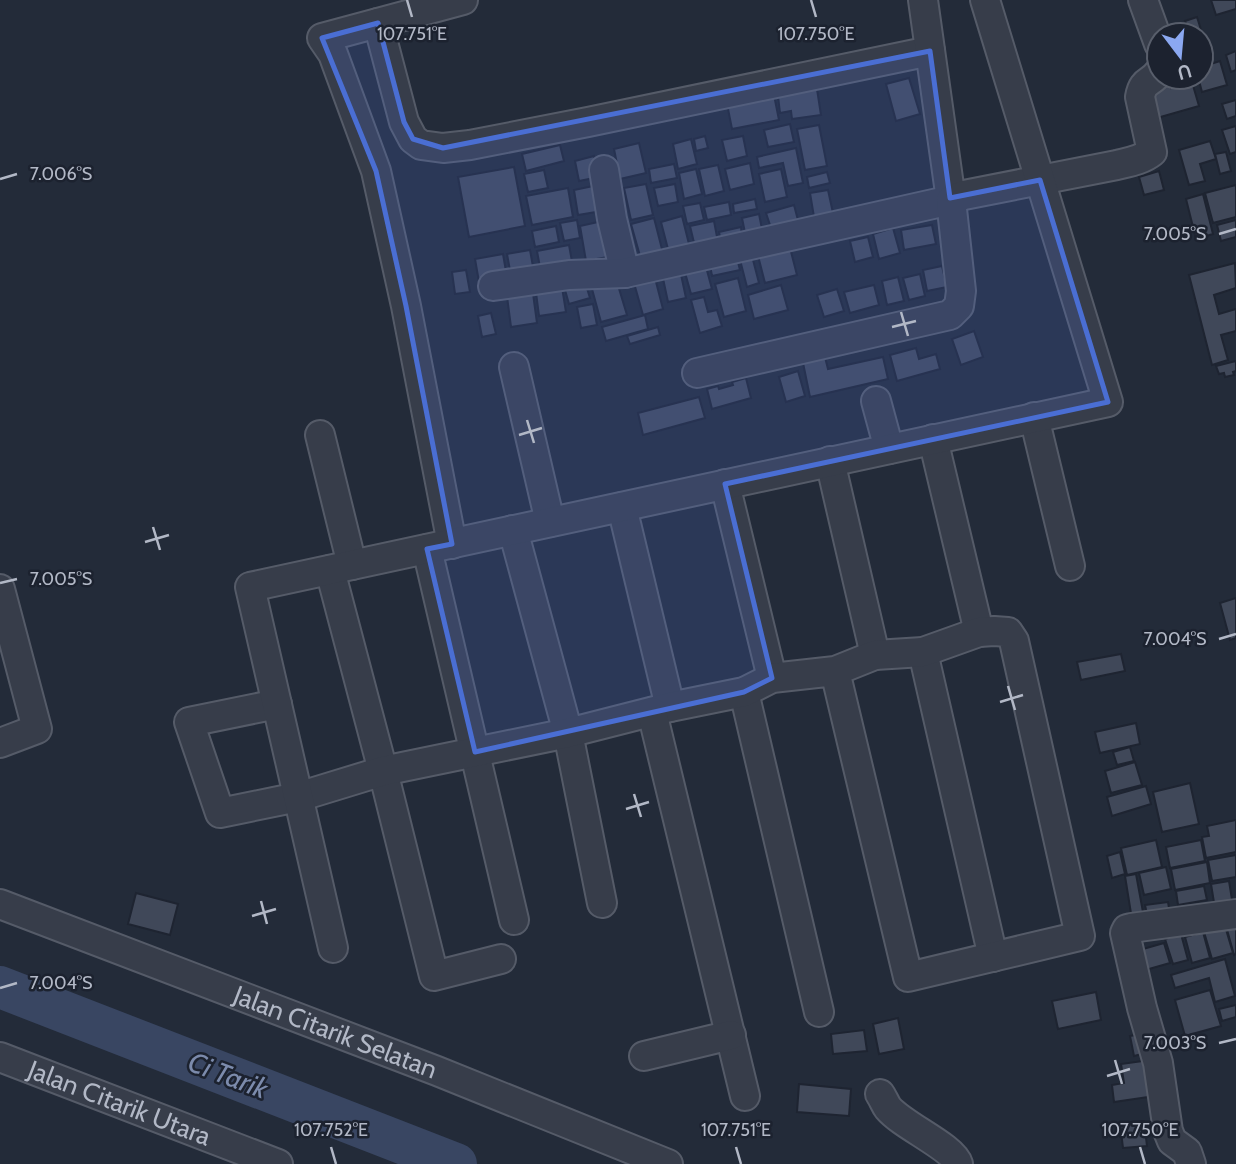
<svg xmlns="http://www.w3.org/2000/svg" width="1236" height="1164" viewBox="0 0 1236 1164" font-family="Cabin,sans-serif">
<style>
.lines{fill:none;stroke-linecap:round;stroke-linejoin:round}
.river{stroke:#394662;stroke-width:42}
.building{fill:#404859;stroke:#1e2431;stroke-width:2}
.minor-casing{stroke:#555b68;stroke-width:32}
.minor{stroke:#373d4a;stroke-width:28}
.marked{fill:#4a6ed3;fill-opacity:0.2;stroke:#4a6ed3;stroke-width:5;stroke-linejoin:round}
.ticks{fill:none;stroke:#b2b8c6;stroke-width:2.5}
.labels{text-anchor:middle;stroke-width:5;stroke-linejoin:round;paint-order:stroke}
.street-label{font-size:26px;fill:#b2b8c6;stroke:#1c222f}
.water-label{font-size:28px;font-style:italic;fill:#7c8bac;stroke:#1c222f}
.ticks-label{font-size:18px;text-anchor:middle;fill:#b2b8c6;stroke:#1c222f;stroke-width:5;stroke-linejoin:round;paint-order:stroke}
</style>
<rect width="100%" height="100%" fill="#232b39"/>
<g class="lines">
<polyline class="river" points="0,987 456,1164"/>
</g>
<g class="building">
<polygon points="1211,0 1236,0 1236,9 1216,15"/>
<polygon points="1197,17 1202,33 1190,35 1185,21"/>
<polygon points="1236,51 1236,70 1231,72 1226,55"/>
<polygon points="1220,61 1227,85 1202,92 1198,77 1201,77 1201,67"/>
<polygon points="909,78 920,114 896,121 886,84"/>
<polygon points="1192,82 1199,106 1157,118 1149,88 1170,83 1171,88"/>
<polygon points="817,89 821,115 792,119 791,111 780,113 778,96"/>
<polygon points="774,95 779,120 732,129 727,104"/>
<polygon points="1236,100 1236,116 1227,119 1222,104"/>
<polygon points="790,124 794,142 768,147 764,130"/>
<polygon points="819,125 827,166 805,170 797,129"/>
<polygon points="1236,126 1236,152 1230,154 1222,130"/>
<polygon points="705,136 708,148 696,151 694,139"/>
<polygon points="743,136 747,156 727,161 722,140"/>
<polygon points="691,139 697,164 678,169 673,144"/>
<polygon points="1210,141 1216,159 1200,164 1205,181 1189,185 1179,150"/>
<polygon points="639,143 646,173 620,179 614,149"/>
<polygon points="560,145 564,161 526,171 522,154"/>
<polygon points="796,148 803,183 788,186 783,163 759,168 757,157"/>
<polygon points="1226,152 1231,171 1220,174 1215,154"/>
<polygon points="594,156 599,177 579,181 575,161"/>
<polygon points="750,163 754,184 730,190 725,169"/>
<polygon points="674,164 677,178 651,183 649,169"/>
<polygon points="718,165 724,191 705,196 699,169"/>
<polygon points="514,167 525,226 469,237 458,177"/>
<polygon points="696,169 702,194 684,199 679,173"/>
<polygon points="781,169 787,197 765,202 759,174"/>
<polygon points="544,170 548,188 528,192 524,174"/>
<polygon points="1159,171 1164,190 1144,195 1139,177"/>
<polygon points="827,172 830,183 809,188 807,177"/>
<polygon points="646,184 653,215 631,220 624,188"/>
<polygon points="675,184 678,202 658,206 654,188"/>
<polygon points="598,185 602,211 578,215 574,190"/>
<polygon points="1236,185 1236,217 1213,223 1205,193"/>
<polygon points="568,188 573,217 532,225 526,196"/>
<polygon points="828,190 833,213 814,217 810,193"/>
<polygon points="1203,194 1213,234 1196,239 1186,199"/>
<polygon points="755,199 757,209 734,213 733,204"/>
<polygon points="729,202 731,215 707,220 704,207"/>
<polygon points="700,203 704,220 687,224 683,206"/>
<polygon points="794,205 799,224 772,231 766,213"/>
<polygon points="759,214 763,234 746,238 742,218"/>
<polygon points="682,216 690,248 669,253 661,222"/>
<polygon points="654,218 664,257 642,263 631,224"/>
<polygon points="577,220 580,238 564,241 560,223"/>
<polygon points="607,220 613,256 586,261 580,226"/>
<polygon points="1236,220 1236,237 1221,241 1217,225"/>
<polygon points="714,221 718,242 695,247 690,226"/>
<polygon points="932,225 936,244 904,250 901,230"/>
<polygon points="556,226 559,242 535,247 532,231"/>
<polygon points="741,227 742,237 721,242 719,232"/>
<polygon points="893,228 900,253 879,259 873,234"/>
<polygon points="868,237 873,257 855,262 850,241"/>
<polygon points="788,240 797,275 765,283 756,248"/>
<polygon points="569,245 573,267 541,273 537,251"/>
<polygon points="530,250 534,272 511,276 507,254"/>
<polygon points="751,252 759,283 747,287 739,256"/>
<polygon points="503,254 507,277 479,282 475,259"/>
<polygon points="736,254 740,270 712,276 709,260"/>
<polygon points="705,263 712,289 691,294 684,269"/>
<polygon points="1235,263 1236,288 1214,295 1219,314 1236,309 1236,331 1221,335 1228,360 1212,365 1189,275"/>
<polygon points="679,265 686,298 668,302 661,269"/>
<polygon points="942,266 947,287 927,291 923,270"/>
<polygon points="466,270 470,292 455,294 452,272"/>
<polygon points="920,274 925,296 909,300 903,278"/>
<polygon points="898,277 904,301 887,305 882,281"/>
<polygon points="655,278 663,309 643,315 634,283"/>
<polygon points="738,278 746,311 724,317 715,284"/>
<polygon points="561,281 566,312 539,316 535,285"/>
<polygon points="617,282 627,315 601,322 592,289"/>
<polygon points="586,285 590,298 569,304 565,290"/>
<polygon points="781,285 788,310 754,319 748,295"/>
<polygon points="874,285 879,305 850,313 844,292"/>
<polygon points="532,286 537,323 511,327 506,289"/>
<polygon points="837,289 844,311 824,317 817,295"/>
<polygon points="704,297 708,312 717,310 722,326 700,333 691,300"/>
<polygon points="593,304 597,325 581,328 577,307"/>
<polygon points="491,313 496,334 482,337 478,316"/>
<polygon points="645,315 648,329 606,341 602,327"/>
<polygon points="658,327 660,335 630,344 627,336"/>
<polygon points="974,331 983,357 961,365 952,339"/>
<polygon points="916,348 919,359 936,354 940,369 897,381 890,355"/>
<polygon points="824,353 828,369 883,357 888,379 810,397 802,358"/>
<polygon points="1236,361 1236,371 1233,372 1234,375 1225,377 1224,373 1219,374 1216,366"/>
<polygon points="798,371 805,396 786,402 779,377"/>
<polygon points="746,378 751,398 712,409 707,389 718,386 719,389 733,385 732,382"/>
<polygon points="699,397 705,418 643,435 638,413"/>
<polygon points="1236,598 1236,638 1230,640 1220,603"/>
<polygon points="1121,654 1125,671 1081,680 1077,662"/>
<polygon points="1136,723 1140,744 1100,753 1095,732"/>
<polygon points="1130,747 1134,761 1117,765 1113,752"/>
<polygon points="1135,762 1142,785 1111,793 1105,771"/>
<polygon points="1190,783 1199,824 1162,832 1153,792"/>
<polygon points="1146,786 1151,804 1112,816 1107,797"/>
<polygon points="1236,820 1236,852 1206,858 1202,837 1209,836 1207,826"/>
<polygon points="1156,840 1162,867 1127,875 1121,848"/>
<polygon points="1201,840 1205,861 1170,868 1166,847"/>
<polygon points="1120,852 1125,874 1112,878 1107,856"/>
<polygon points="1236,855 1236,877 1212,881 1208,860"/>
<polygon points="1207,862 1210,883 1175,890 1171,869"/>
<polygon points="1166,867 1171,889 1144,895 1139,873"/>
<polygon points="1136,874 1145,923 1133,926 1125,876"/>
<polygon points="1229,881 1234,912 1216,915 1211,884"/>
<polygon points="1204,886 1207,900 1178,905 1176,891"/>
<polygon points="136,893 178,904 170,935 128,924"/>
<polygon points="1168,902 1171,920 1149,924 1145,905"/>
<polygon points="1236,924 1236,954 1234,955 1226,926"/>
<polygon points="1225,926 1233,953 1212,959 1204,932"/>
<polygon points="1203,932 1210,958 1192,963 1185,937"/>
<polygon points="1181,934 1188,960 1173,964 1165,939"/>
<polygon points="1164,943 1170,963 1142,971 1136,951"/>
<polygon points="1225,959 1235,996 1215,1002 1209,978 1175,988 1171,975"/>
<polygon points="1210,990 1221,1026 1185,1036 1175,1000"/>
<polygon points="1096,992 1101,1020 1058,1029 1052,1001"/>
<polygon points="1236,1005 1236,1017 1222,1021 1219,1009"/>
<polygon points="898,1018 904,1049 879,1054 873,1024"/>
<polygon points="864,1030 867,1051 833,1054 831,1034"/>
<polygon points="1147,1033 1150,1052 1134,1056 1130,1036"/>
<polygon points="1150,1060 1155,1096 1114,1102 1112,1085 1124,1083 1121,1064"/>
<polygon points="799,1084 851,1089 849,1116 797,1112"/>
<polygon points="1144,1121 1147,1146 1123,1148 1120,1123"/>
</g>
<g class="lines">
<g class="minor-casing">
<g id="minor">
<polyline points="1143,0 1159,44"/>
<polyline points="378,23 404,122 413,139 421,145 443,148 470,145 588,122 930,51"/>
<polyline points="604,170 612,219 625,273"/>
<polyline points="493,286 569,275 625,273 951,200 923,0"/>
<polyline points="514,367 550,522"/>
<path d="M697,373L950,315L959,306L961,291L951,200L964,195L1117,165C1129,162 1142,160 1152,152L1140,97C1143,79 1151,84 1159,72"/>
<polyline points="876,401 889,449"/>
<polyline points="1034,417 1070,566"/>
<polyline points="320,435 352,565"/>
<polyline points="933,439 979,632"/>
<polyline points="830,461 875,655"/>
<polyline points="725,484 772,678"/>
<polyline points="622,507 670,707"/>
<polyline points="513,530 568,733 602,903"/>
<polyline points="452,544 406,306 376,171 333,54 322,38 463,0"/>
<polyline points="427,549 514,920"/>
<polyline points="330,570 383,771 434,976 501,959"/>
<polyline points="0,589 37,729 0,743"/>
<polyline points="923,652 993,957"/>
<polyline points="744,692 819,1012"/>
<polyline points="277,704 189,722 220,813 298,797 383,771 568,733 670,707 744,692 772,678 835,671 875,655 923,652 979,632 994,631 1008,632 1014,641 1080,936 908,977 835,671"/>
<polyline points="652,712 745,1096"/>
<path id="s1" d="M0,904L437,1071L668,1164"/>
<polyline points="333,948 250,587 1108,402 985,0"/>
<polyline points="644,1056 731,1035"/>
<path id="s2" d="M0,1057L278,1164"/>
<path d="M880,1094C883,1098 885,1104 888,1108C903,1126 953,1147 958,1164"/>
<polyline points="1191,1164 1187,1152 1172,1141 1168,1131 1158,1063 1142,1008 1125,933 1127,929 1131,928 1236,914"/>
</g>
</g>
<use href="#minor" class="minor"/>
</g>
<path class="marked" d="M378,23L404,122L413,139L443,148L930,51L950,198L1040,180L1108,402L725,484L772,678L744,692L475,752L427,549L452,544L406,306L376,171L322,38Z"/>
<path class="ticks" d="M407,0L412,17M811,0L816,17M0,179L17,174M1219,234L1236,229M901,312L908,336M892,327L916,321M527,420L534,443M519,435L542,428M153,527L160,550M145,542L169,535M0,583L17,579M1219,639L1236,634M1008,686L1015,710M1000,702L1023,695M634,794L641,817M626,809L649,802M261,901L267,924M252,916L276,909M0,988L17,983M1219,1043L1236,1039M1115,1060L1122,1084M1107,1076L1130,1069M331,1147L336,1164M736,1147L741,1164M1140,1147L1145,1164"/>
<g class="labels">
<g class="street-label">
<text dy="9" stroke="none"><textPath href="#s1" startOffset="359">Jalan Citarik Selatan</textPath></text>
<text dy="9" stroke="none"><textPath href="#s2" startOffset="128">Jalan Citarik Utara</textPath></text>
</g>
<g class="water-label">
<text transform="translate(228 1075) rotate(21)" y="10">Ci Tarik</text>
</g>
</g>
<g class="ticks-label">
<text x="412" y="40">107.751°E</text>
<text x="816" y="40">107.750°E</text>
<text x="61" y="180">7.006°S</text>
<text x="1175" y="240">7.005°S</text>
<text x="61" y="585">7.005°S</text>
<text x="1175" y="645">7.004°S</text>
<text x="61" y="989">7.004°S</text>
<text x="1175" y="1049">7.003°S</text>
<text x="331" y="1136">107.752°E</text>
<text x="736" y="1136">107.751°E</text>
<text x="1140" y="1136">107.750°E</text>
</g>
<g transform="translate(1180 56) rotate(164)"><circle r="33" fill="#1c222f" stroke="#585e6b" stroke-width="2"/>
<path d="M0-5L12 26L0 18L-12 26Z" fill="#8ba8f1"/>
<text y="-10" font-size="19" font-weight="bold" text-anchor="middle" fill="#b2b8c6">U</text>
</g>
</svg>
